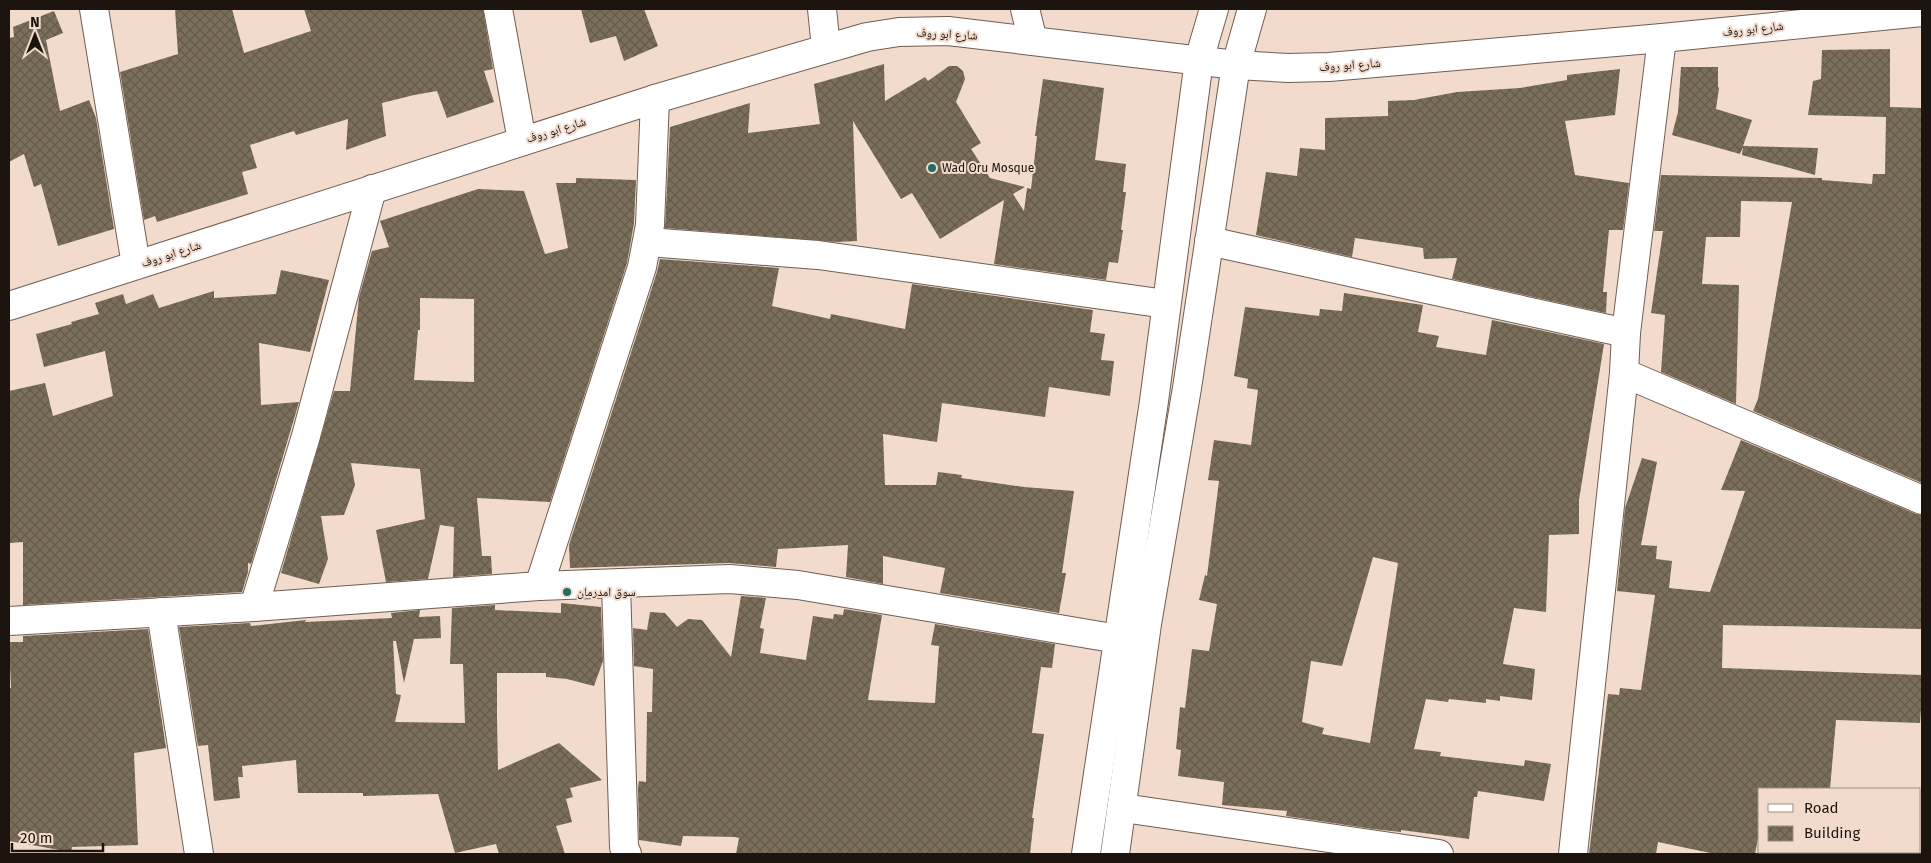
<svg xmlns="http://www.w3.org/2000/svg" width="1931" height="863" viewBox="0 0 1931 863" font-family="'Fira Sans','Noto Naskh Arabic',sans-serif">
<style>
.building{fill:url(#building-cross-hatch);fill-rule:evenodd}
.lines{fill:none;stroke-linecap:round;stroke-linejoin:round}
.minor-casing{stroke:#715d52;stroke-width:30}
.tertiary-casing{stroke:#715d52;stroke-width:30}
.secondary-casing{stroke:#715d52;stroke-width:30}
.minor{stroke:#fff;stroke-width:28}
.tertiary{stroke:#fff;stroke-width:28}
.secondary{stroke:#fff;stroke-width:28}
.poi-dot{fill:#226c67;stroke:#f2dbcd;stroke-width:2}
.labels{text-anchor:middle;stroke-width:4;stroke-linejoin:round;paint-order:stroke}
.street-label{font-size:12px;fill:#1c140f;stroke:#f2dbcd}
.poi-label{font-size:12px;fill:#1c140f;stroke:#f2dbcd;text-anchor:start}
</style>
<defs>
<pattern id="building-cross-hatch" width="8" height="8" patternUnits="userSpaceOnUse" patternTransform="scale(1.25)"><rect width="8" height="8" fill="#7b6f5c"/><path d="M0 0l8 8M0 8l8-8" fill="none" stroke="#645a4a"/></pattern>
</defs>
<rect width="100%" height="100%" fill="#f2dbcd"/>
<g class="building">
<polygon points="175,9 232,9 244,53 311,31 304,9 483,9 493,69 484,71 494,102 447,118 437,91 414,95 382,103 386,136 346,150 348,119 296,135 294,131 250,145 257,168 242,172 248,194 157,222 155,216 144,220 120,72 178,54"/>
<polygon points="581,9 644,9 658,46 624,61 616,36 590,43"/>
<polygon points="54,11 63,33 46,40 60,111 89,100 96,118 114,229 58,246 41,184 34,187 24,154 9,162 9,38 14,37 13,27"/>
<polygon points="1890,49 1890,107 1922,108 1922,483 1753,411 1758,399 1792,202 1741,201 1740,237 1706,237 1702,284 1739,285 1736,404 1661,372 1665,315 1651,313 1663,231 1654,231 1661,175 1822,178 1822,180 1872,184 1873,174 1885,174 1886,117 1808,115 1813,81 1821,79 1822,50"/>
<polygon points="884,64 885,101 925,77 928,81 949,66 957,66 963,71 965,79 956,102 981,143 971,149 990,178 1025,187 1013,194 1024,211 1027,188 1031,189 1037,136 1035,136 1043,79 1104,88 1095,160 1126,164 1123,192 1126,192 1121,230 1123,230 1118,263 1109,262 1106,280 994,264 1004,200 940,239 912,193 901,199 853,121 857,241 836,242 665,228 670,127 750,103 748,133 820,124 814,84"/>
<polygon points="1681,67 1718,67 1718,87 1719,88 1716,109 1752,120 1743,146 1818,148 1815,175 1742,155 1743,147 1740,154 1672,135 1678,112"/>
<polygon points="1620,69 1615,115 1565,121 1575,175 1629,183 1623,230 1609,230 1603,292 1607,292 1606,313 1452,279 1457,258 1424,259 1423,248 1355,238 1352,257 1256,235 1266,172 1297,176 1300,148 1325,150 1325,118 1388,116 1388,101 1414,100 1457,92 1520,88 1567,80 1567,75"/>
<path d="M576,178L636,180L634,223L627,263L550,502L477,498L482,556H491L492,574L453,577L454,527L440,525L428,579L386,582L376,530L425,519L420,469L351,463L355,485L344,515L321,516L328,559L319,584L281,573L334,391H350L359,297L372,251L389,247L380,221L478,189L524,191L545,254L568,248L556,183H576ZM420,298L474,299V382L414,380L418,330H420Z"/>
<polygon points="660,259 779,268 772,306 830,319 831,314 905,329 912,284 1093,310 1090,332 1105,334 1101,360 1114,361 1110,396 1049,387 1045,417 942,403 937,442 883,434 885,485 936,485 938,472 962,475 961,478 1024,487 1074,491 1062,573 1066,573 1059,613 940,593 945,568 883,556 883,584 846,577 848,545 778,549 776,567 729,563 570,568 569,545 657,272"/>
<polygon points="281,270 329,280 310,352 259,343 261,405 299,402 251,564 248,563 248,572 242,592 23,605 23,542 10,543 9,527 9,391 45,383 53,416 113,396 105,351 44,367 36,334 72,324 71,322 99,314 95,303 123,294 126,304 153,294 159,308 214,291 214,298 276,294"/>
<path d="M1344,293L1423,305L1418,332L1439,336L1436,347L1486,355L1492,320L1604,344L1579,500V534L1549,535L1546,612L1514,608L1503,664L1535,669L1532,700L1500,696V701L1486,699V703L1449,699L1448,702L1426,699L1414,749L1441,752L1440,756L1524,766L1525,760L1551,764L1544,801L1478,791L1477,797H1474L1469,839L1401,830V832L1373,829L1286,816L1287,811L1222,805L1224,782L1178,776L1181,750L1176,749L1180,707L1185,708L1192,649L1209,651L1217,604L1199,600L1205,575L1207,576L1219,481L1208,480L1214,440L1251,445L1258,390L1247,388L1248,379L1234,376L1245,307L1319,316L1320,309L1342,311ZM1373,557L1398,563L1370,743L1322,734L1324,728L1302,722L1311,661L1342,666Z"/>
<polygon points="1741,440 1916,514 1922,515 1922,629 1723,625 1722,668 1922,675 1922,709 1921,709 1920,723 1836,720 1830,789 1760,789 1760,828 1755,854 1715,854 1658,842 1656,854 1589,854 1608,694 1619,695 1620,688 1641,690 1655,595 1617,591 1625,508 1642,458 1657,462 1641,545 1657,546 1656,559 1672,561 1669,588 1710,592 1745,491 1721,490"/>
<polygon points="741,596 766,598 760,628 764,629 760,653 806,660 813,616 833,619 834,614 843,615 844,609 882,615 868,700 935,703 939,646 931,645 935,624 1055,644 1052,668 1041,667 1032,733 1044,734 1032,818 1034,818 1030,854 736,854 739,838 735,837 683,836 681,846 639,840 638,787 639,781 646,782 647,712 652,712 653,669 634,666 633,628 647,630 650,612 665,613 677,627 688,619 702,620 731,657"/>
<polygon points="561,603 601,607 603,661 594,686 567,679 546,677 546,673 497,673 497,716 498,770 559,743 602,780 570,788 573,797 566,799 572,822 556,826 565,854 499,854 496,844 455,853 438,794 363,796 363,793 298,793 296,760 242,766 243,777 238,777 240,798 214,801 208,745 198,746 179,627 250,623 251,626 306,620 305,622 392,618 391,613 420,610 419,617 440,616 441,638 414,639 404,683 396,641 393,641 396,694 401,695 395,722 465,723 463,664 450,664 452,608 495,605 495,610 561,613"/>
<polygon points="148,629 166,748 134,753 138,845 72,847 71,852 9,841 9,688 11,688 9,642 23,642 23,636"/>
</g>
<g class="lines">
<g class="minor-casing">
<g id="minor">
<polyline points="94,9 136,265"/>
<polyline points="498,9 522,141"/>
<polyline points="822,9 826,48"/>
<polyline points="1025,9 1033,41"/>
<polyline points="1209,241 1626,333"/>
<polyline points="648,242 818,255 1166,304"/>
<polyline points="1624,373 1922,500"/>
<polyline points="616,584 624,847 627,854"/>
<polyline points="539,586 642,267 650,225 655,99"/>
<polyline points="254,607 306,436 372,189"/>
<polyline points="161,612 199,854"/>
<polyline points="9,621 254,607 539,586 730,579 798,585 1118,639"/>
<polyline points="1123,808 1439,854"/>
<polyline points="1573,854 1624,373 1626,333 1662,38"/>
</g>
</g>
<g class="tertiary-casing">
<polyline id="tertiary" points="9,306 655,99 867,37 899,32 948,31 1236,65 1288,68 1329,67 1662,38 1922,12"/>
</g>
<g class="secondary-casing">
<g id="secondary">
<polyline points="1086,854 1154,401 1199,60 1214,9"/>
<polyline points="1115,854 1147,624 1187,388 1236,65 1252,9"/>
</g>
</g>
<use href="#minor" class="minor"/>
<use href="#tertiary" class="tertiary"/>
<use href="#secondary" class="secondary"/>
</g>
<g class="poi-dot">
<circle cx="932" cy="168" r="5"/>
<circle cx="567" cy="592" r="5"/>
</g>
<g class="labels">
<g class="street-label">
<text transform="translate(1753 29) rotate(-6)" y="4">شارع ابو روف</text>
<text transform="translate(947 34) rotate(3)" y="4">شارع ابو روف</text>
<text transform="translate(1350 65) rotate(-4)" y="4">شارع ابو روف</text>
<text transform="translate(556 130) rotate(-17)" y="4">شارع ابو روف</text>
<text transform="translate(171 254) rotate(-18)" y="4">شارع ابو روف</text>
</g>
<g class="poi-label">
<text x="942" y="172">Wad Oru Mosque</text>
<text x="577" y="596">سوق امدرمان</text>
</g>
</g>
<rect width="1931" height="863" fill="none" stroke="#1c140f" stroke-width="20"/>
<rect x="1758" y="788" width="162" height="65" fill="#f2dbcd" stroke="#9c8b81"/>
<rect x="1768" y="804" width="25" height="8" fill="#ffffff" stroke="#9c8b81"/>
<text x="1804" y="813" font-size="15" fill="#1c140f">Road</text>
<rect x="1768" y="826" width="25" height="15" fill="url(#building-cross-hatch)" stroke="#9c8b81"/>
<text x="1804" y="838" font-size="15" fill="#1c140f">Building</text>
<g transform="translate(35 35)" stroke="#f2dbcd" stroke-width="4" paint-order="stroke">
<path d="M0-4L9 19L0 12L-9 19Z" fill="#1c140f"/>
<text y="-8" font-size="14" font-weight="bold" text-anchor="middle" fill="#1c140f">N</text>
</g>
<path d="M12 843v8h91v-8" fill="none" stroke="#1c140f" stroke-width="2.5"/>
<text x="20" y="843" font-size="15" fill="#1c140f" stroke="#f2dbcd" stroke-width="4" paint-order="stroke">20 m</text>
</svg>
